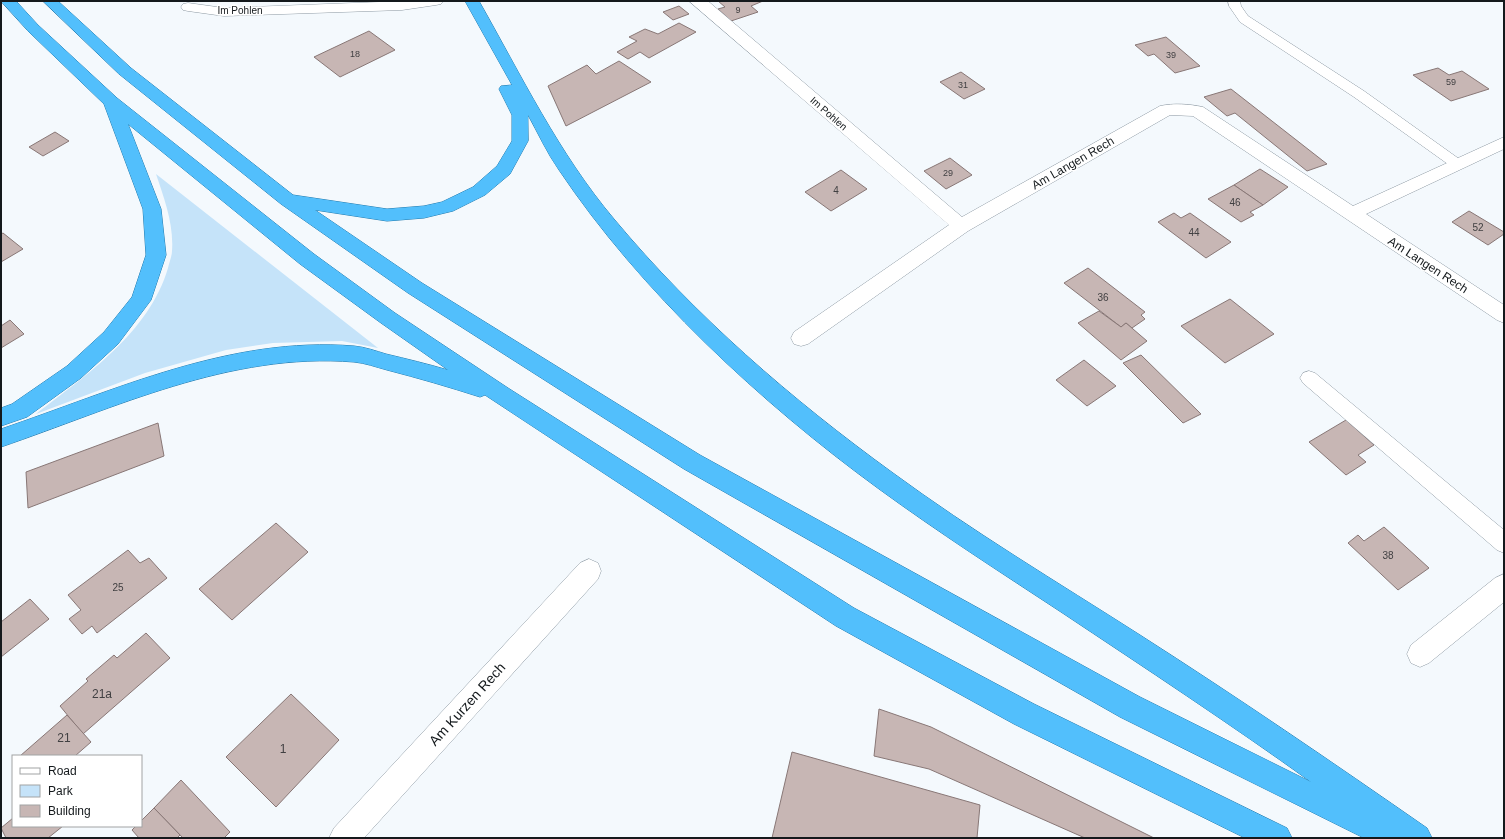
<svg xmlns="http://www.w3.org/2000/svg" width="1505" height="839" viewBox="0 0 1505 839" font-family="Arial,sans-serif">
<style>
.green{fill:#c5e3f9}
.building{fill:#c7b6b4;stroke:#887776}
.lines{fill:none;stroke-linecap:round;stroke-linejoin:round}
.service-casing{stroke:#8d99a3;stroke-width:1}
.minor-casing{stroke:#8d99a3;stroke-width:1}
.trunk-casing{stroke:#207aae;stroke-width:1}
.service{fill:#fff;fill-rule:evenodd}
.minor{fill:#fff;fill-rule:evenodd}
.trunk{fill:#52bffc;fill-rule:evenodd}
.labels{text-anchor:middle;stroke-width:3;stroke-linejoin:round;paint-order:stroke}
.far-number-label{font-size:9px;fill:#414042}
.far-street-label{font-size:10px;fill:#14191c;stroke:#fff}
.number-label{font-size:10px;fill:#414042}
.street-label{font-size:12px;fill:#14191c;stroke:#fff}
.near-number-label{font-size:12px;fill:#414042}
.near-street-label{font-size:14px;fill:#14191c;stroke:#fff}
</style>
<rect width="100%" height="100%" fill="#f4f9fd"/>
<path class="green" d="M156,174L378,348L342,341L273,343L226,350L145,373L36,414C86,375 149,333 168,268C169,263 172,256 172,251C174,224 164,198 156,174Z"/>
<g class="building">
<polygon points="718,1 763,1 751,6 758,12 731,21 718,9 725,7"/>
<polygon points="679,6 689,14 673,20 663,12"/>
<polygon points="679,23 696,32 649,58 640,52 628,59 617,52 637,41 629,37 645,29 658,34"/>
<polygon points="369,31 395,50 340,77 314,57"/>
<polygon points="1166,37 1200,66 1175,73 1154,54 1148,56 1135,45"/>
<polygon points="619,61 651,82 566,126 548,86 587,65 596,74"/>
<polygon points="1438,68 1449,75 1462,71 1489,89 1451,101 1413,75"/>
<polygon points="961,72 985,89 964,99 940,82"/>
<polygon points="1231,89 1327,164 1307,171 1235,113 1227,116 1204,97"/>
<polygon points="55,132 69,141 43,156 29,147"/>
<polygon points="950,158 972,175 946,189 924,171"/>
<polygon points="1260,169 1288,187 1263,205 1234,185"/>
<polygon points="841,170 867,189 831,211 805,192"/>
<polygon points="1234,185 1263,205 1250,212 1254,215 1241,222 1208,199"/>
<polygon points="1469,211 1504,232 1504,234 1488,245 1452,222"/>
<polygon points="1174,213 1181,218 1190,213 1231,242 1206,258 1158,222"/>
<polygon points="3,233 23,249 1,262 1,234"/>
<polygon points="1088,268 1145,312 1141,315 1145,319 1132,328 1126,323 1121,327 1064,283"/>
<polygon points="1230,299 1274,334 1225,363 1181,326"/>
<polygon points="1099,311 1121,327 1126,323 1147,341 1121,360 1078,323"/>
<polygon points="10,320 24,334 1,348 1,326"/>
<polygon points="1141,355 1201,414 1183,423 1123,363"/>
<polygon points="1084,360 1116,386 1087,406 1056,380"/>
<polygon points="1346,420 1374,445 1358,455 1366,462 1346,475 1309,442"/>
<polygon points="158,423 164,456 28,508 26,472"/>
<polygon points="276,523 308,552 232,620 199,589"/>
<polygon points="1384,527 1429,568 1398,590 1348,543 1358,535 1364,541"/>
<polygon points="128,550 140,563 149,558 167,578 97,633 92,626 82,634 69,619 81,610 68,595"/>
<polygon points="30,599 49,619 1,657 1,622"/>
<polygon points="146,633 170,658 83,734 60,706 88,681 86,679 114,655 117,658"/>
<polygon points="291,694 339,740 276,807 226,757"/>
<polygon points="879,709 931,727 1154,838 1085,838 929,769 874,756"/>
<polygon points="67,715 91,742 75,756 20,756"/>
<polygon points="792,752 980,805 977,838 772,838"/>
<polygon points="181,780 230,832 224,838 183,838 154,808"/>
<polygon points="154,808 180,835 177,838 139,838 132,830 136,826 141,826 141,821"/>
<polygon points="13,818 13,826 63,826 48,838 6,838 1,828"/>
</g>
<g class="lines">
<g class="service-casing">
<g id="service">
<polygon points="1228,1 1240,1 1241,6 1248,16 1364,91 1462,161 1464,164 1462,167 1457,169 1452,167 1354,97 1240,22 1229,6"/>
<polygon points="1309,371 1315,373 1504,530 1504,553 1497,550 1303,383 1300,378 1303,373"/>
</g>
</g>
<g class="minor-casing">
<g id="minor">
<polygon points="406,1 443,1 441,4 436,5 402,10 224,16 188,11 183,10 181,7 183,4 188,3 224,8"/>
<path d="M689,1L709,2L962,217L1160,106C1174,103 1189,104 1203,107L1353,206L1504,137V149L1366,214L1504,305V323L1497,320L1193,116L1170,115L968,231L808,344L801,346L794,344L791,338L794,332L949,225Z"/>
<polygon points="589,559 598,563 601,571 598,579 364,838 329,838 334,828 580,563"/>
<polygon points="1504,574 1504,602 1429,663 1420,667 1411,663 1407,654 1411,645 1495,578"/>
</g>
</g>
<g class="trunk-casing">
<g id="trunk">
<path d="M1,1H16L38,25L117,98L314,254L395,313L508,388L854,608L1034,704L1287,828L1292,838H1245L1014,724L836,626L485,395L480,397C449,387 418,378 387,370C376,367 365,363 354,362C230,352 115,408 1,447V429C116,390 230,336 354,346C365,347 376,351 386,354C407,359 428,364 448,370L381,323L300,264L128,124L161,209L166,255L151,300L118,344L81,378L27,417L1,426V408L12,404L67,366L104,332L132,297L146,255L143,209L104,104L28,31Z"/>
<path d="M43,1H58L131,68L293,195L387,209L424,206L442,202L473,187L497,166L512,141V115L499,89L501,86L512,85L465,1H479C521,75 559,154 614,219C695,316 791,399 893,473C972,531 1057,582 1140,635C1237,697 1332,762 1427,828L1432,838H1364L1120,717L684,469L408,293L281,204L119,74ZM528,115C538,133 547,153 559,170C640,291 761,403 879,489C938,532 1000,572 1061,612C1145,668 1229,723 1311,782L1140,697L700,455L422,283L315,210L387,221L424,218L453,211L485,195L510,174L528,141Z"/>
</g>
</g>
<use href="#service" class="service"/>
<use href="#minor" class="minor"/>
<use href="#trunk" class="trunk"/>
</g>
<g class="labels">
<g class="far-number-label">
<text x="738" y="13">9</text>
<text x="355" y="57">18</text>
<text x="1171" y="58">39</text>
<text x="1451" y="85">59</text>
<text x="963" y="88">31</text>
<text x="948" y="176">29</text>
</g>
<g class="far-street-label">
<text x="240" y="14">Im Pohlen</text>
<text transform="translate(829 113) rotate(41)" y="4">Im Pohlen</text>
</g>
<g class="number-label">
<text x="836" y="194">4</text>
<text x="1235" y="206">46</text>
<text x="1478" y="231">52</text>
<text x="1194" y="236">44</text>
<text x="1103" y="301">36</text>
<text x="1388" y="559">38</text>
<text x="118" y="591">25</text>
</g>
<g class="street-label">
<text transform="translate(1073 163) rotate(-30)" y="4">Am Langen Rech</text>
<text transform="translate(1428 265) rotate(33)" y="4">Am Langen Rech</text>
</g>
<g class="near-number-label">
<text x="102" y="698">21a</text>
<text x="64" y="742">21</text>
<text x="283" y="753">1</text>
</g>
<g class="near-street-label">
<text transform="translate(467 704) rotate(-48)" y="5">Am Kurzen Rech</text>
</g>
</g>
<rect width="1505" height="839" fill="none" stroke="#14191c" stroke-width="4"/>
<rect x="12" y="755" width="130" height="72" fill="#ffffff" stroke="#a1a3a4"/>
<rect x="20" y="768" width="20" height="6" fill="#ffffff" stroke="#a1a3a4"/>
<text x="48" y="775" font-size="12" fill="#14191c">Road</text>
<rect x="20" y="785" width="20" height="12" fill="#c5e3f9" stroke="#a1a3a4"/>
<text x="48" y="795" font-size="12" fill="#14191c">Park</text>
<rect x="20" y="805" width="20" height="12" fill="#c7b6b4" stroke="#a1a3a4"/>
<text x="48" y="815" font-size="12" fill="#14191c">Building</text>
</svg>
